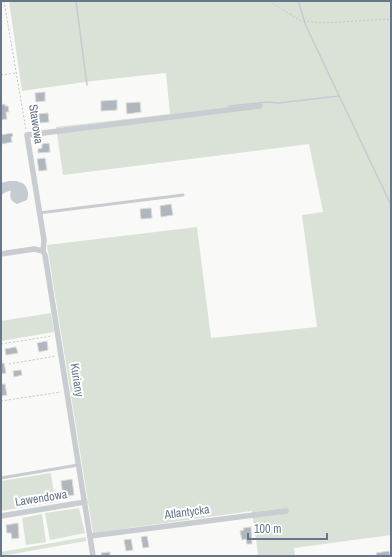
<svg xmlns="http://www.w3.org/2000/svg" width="392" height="557" viewBox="0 0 392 557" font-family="'Archivo Narrow',sans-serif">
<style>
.green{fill:#dae2d8}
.water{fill:#c4ccd2}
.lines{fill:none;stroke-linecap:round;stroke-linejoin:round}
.stream{stroke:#c4ccd2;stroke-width:1.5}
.building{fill:#b0b6be;stroke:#dbdbd9}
.path{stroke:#c3c4c7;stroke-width:1;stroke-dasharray:2 2;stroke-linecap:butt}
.lane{stroke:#c9ccd0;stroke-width:3}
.street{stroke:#c9ccd0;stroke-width:5.5}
.labels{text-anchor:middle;stroke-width:4;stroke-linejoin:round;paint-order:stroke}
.street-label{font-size:12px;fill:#67768a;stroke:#fff}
</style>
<rect width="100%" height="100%" fill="#f9f9f7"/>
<g class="green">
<polygon points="9,1 391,1 391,535 294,548 295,556 254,556 258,554 252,511 93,533 47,245 197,227 211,338 317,327 302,215 323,212 309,144 63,175 56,127 170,114 166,73 92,81 22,91"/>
<polygon points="51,313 54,332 1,341 1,321"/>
<polygon points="51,473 55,502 1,511 1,481"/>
<polygon points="79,508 85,533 50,540 45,513"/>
<polygon points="42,514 46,542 26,545 22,518"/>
<polygon points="86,537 86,541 1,556 1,552"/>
</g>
<path class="water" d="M9,181H17L24,184C28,189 29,194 27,200L17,204C11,201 9,198 11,191H9L4,193L1,196V183Z"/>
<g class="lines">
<g class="stream">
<polyline points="76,1 87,85"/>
<polyline points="298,1 306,26 391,205"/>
<polyline points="229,106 269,102 278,103 339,96"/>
</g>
</g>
<g class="building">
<polygon points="45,92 45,101 36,102 35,93"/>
<polygon points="117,100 117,110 101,111 101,101"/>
<polygon points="140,102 141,112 127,114 126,103"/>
<polygon points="5,104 5,106 8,106 9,112 6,112 7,119 1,120 1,105"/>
<polygon points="48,113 49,122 39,123 38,114"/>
<polygon points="12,133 13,136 11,137 12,142 2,144 1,135"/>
<polygon points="49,143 50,152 38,153 38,149 42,148 42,144"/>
<polygon points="45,158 47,170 39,171 37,159"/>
<polygon points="171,204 173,215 161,217 160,206"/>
<polygon points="151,208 152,218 141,219 140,209"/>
<polygon points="47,341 48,350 39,352 37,343"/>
<polygon points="16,347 18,353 6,355 5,349"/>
<polygon points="1,363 4,363 6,373 1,374"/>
<polygon points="21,370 22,375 14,377 13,371"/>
<polygon points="1,384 5,384 7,395 1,396"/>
<polygon points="72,479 74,495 63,496 61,481"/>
<polygon points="18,523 19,538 12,539 11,533 7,533 6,525"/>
<polygon points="251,527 252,544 247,544 246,539 242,540 240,531 244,530 243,528"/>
<polygon points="147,536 149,547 143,548 141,537"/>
<polygon points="131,539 133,550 126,551 124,540"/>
<polygon points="389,551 390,556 377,556 376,553"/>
<polygon points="110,552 110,556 102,556 101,553"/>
</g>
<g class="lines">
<g class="path">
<polyline points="4,1 26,130"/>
<polyline points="269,1 301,21 322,23 391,19"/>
<polyline points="1,75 16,73"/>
<polyline points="1,344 52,336"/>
<polyline points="9,364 56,356"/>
<polyline points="1,401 61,392"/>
</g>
<g class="lane">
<polyline points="39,213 183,195"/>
<polyline points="1,478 78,465"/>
</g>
<g class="street">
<polyline points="43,251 44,240 27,135 260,106"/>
<polyline points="1,254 34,249 43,251 45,255 93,556"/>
<polyline points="1,516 85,502"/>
<polyline points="90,536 286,511"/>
</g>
</g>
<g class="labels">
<g class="street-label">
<text transform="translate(36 124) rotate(81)" y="4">Stawowa</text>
<text transform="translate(77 380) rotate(81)" y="4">Kuriany</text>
<text transform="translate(41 498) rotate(-9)" y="4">Lawendowa</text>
<text transform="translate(187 512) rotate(-7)" y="4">Atlantycka</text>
</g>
</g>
<rect width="392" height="557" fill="none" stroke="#67768a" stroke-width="4"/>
<path d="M248 533v6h79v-6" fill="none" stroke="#67768a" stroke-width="2"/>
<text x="254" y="533" font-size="12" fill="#67768a" stroke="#ffffff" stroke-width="3" paint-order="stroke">100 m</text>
</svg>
